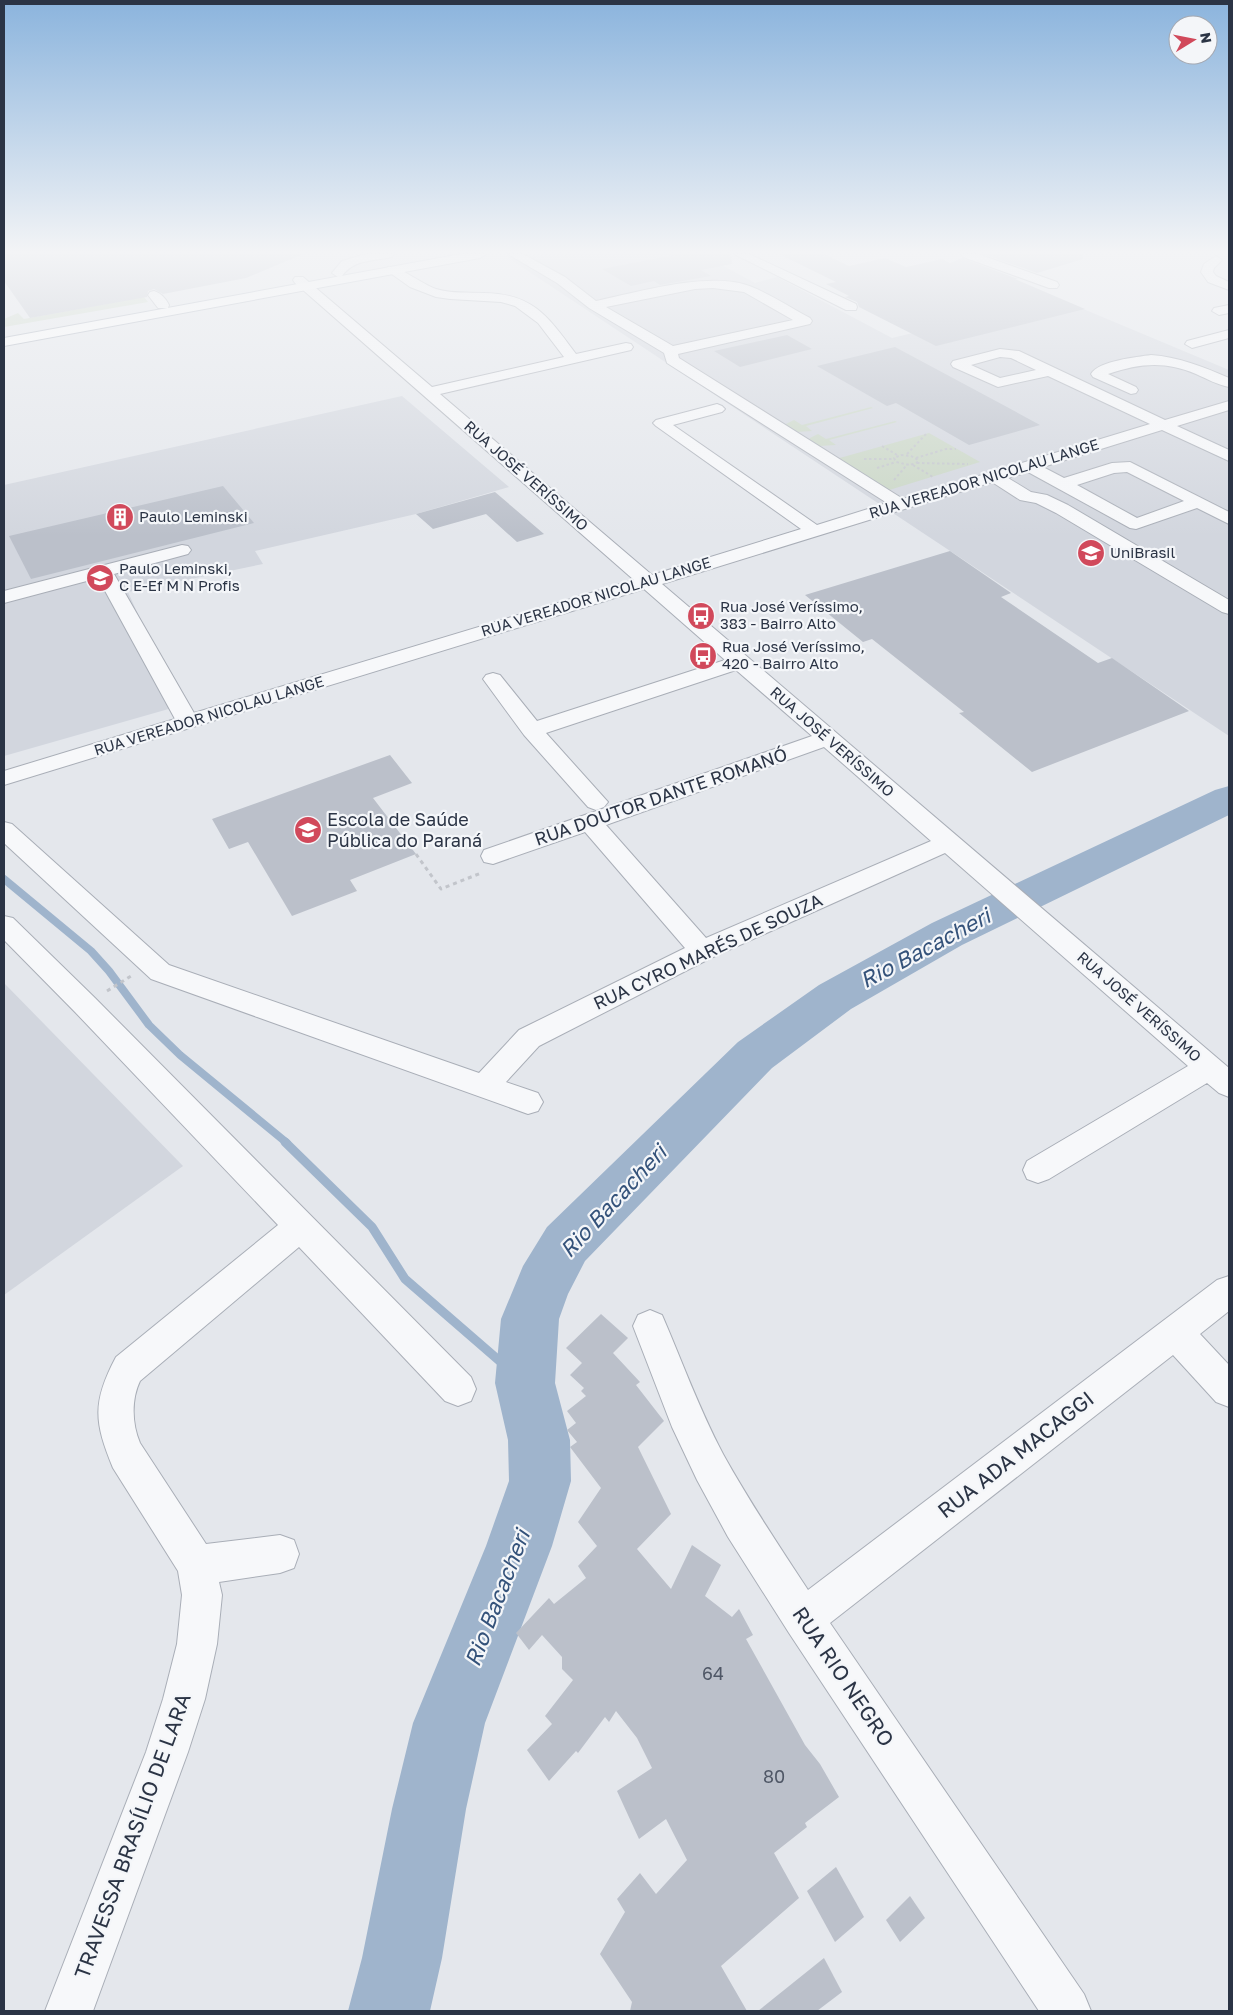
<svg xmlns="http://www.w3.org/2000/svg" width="1233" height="2015" viewBox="0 0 1233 2015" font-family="'Golos Text',sans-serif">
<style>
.built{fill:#d2d6de}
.green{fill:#c9d6c5}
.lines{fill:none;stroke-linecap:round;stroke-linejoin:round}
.stream-far1{stroke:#9fb4cc;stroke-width:8}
.stream{stroke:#9fb4cc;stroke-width:9}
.river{fill:#9fb4cc;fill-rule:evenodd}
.building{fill:#bbc0ca}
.minor-casing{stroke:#a9aeb7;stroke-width:2}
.major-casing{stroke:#a3abb8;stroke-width:2}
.path-far1{stroke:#c2c5cb;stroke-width:2;stroke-dasharray:2.5 2.5;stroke-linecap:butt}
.path{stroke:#c2c5cb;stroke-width:3;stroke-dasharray:4 4;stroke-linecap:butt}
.minor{fill:#f7f8fa;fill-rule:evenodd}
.major{fill:#fff;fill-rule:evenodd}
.labels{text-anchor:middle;stroke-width:4.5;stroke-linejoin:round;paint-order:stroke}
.far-street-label{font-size:15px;fill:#2b3445;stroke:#f4f6f9}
.far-poi-label{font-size:15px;fill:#2b3445;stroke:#f4f6f9;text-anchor:start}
.street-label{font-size:18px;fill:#2b3445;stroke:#f4f6f9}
.poi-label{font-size:18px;fill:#2b3445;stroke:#f4f6f9;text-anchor:start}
.near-number-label{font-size:18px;fill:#4f5766}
.near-street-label{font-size:21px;fill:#2b3445;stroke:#f4f6f9}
.near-water-label{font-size:22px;font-style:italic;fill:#34527a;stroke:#f4f6f9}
</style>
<rect width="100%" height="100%" fill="#e4e7ec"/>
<g class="built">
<polygon points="701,254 755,283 777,277 892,338 1057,298 1229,370 1229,736 504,255"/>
<polygon points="402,396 509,487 416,514 255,551 263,564 128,592 179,706 4,756 4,485"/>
<polygon points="4,983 183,1166 4,1295"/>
</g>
<g class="green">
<polygon points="144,297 148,302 4,327 4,319 18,313 24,319"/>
<polygon points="871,407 873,408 806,426 812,431 795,432 786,427 786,424 794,420 802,425"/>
<polygon points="895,421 897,422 829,440 836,445 819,446 809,441 810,438 818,434 826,439"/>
<polygon points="929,433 980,462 886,491 836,459"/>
</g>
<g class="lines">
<polyline class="stream-far1" points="4,879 91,951 109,971 149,1025 180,1055 287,1143"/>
<polyline class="stream" points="285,1142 372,1227 405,1279 525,1383"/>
<polygon class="river" points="1229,786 1229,815 962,945 851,1009 772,1068 585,1261 568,1294 559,1319 555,1383 570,1440 571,1481 552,1546 485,1723 466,1809 442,1958 430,2011 348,2011 362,1958 392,1809 413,1723 486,1546 509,1481 508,1440 495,1383 501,1319 523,1266 547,1227 738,1042 819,985 932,923 1215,790"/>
</g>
<g class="building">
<polygon points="4,254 303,254 246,278 163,294 154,289 148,291 147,297 30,318 4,281"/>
<polygon points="679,254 731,254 732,264 701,270 711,276 660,285 654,281 631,286 602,269"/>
<polygon points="779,254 824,254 849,266 885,258 906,267 942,259 950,263 962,258 1018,279 1015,279 1085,309 936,346 859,307 857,302 845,297 849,296 826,284 836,282"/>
<polygon points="983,254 1083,254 1083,259 1037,273"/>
<polygon points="787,335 812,349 740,367 714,351"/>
<polygon points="895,347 1007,407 1040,425 969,445 896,403 887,406 817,366"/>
<polygon points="223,486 254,523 31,579 9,536"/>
<polygon points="495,492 544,534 517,542 486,514 433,529 416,514"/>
<polygon points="950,551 1011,593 1001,597 1098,663 1112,658 1189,711 1032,772 959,713 964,712 872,639 863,642 805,595"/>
<polygon points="390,755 412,783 373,798 416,854 350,880 357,891 292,916 248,842 229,849 212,819"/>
<polygon points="601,1314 628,1338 613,1353 640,1382 636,1385 664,1421 638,1447 671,1514 637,1549 671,1589 692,1545 721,1565 705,1596 732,1617 739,1609 753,1635 746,1639 805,1745 820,1764 839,1797 805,1823 807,1827 774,1853 799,1898 721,1966 747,2011 630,2011 632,2002 600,1954 625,1912 617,1899 640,1873 656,1894 687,1860 666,1819 639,1839 617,1791 652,1768 637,1738 616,1711 609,1722 605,1717 578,1753 576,1751 549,1781 527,1750 552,1724 545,1716 573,1680 562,1669 562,1657 542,1635 529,1650 516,1633 549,1598 554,1604 586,1578 578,1566 597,1546 578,1522 601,1488 570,1447 577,1442 567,1430 576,1423 567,1411 586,1396 581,1391 584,1388 570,1375 582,1363 566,1348"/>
<polygon points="836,1867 864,1917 835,1942 807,1891"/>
<polygon points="910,1896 925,1918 900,1942 886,1920"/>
<polygon points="824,1958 842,1992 817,2011 758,2011"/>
</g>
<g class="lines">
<g class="minor-casing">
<g id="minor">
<path d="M366,254H394L392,257C374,261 354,259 342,276L338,277L332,273L342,261Z"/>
<path d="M508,254H523L565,277L596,301C638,292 713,270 752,287C772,295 791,308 810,318L812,321L810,324L678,354L679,358L903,499L1150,424L1048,376L998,387L953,367L951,364L953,361L1000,349L1019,351L1165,420L1229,401V410L1177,426L1229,450V461L1162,430L1043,467L1064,478L1112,463L1130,462L1229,512V524L1197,508L1136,529L1130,528L1028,472L1008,478L1031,492L1047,495L1068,505L1229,600V614L1222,612L1056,513L1036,503L1020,500L992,482L662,584L1229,1068V1097L1219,1093L1207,1083L1049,1179L1038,1183L1027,1179L1023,1170L1027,1161L1188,1066L945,853L711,958L539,1046L506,1082L538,1093L543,1102L538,1111L528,1114L151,979L4,843V822L12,824L169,965L479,1073L519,1030L685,948L585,832L493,864L484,862L481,856L484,850L812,736L736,670L546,733L608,802L604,807L596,810L588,807L524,735L483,679L486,675L493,673L500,675L537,721L725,660L644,589L4,785V771L175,719L98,578L4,603V591L182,545L188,546L191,550L188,554L114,574L194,713L634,580L295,283L293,280L295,277H303L432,387L564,357L538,323L515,306L501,302L450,299L436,297L410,287L386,270L388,267C398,265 423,285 436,289C452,294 469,292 485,293C534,294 549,318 576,354L626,343L631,344L633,347L631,350L440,394L652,575L801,529L656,426L653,423L656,420L717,404L722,406L725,409L722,412L673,425L817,525L887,503L667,363L664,353L589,308L557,283ZM713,288L744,292L793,320L673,346L606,307L695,289ZM1000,357L1011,358L1036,370L1000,378L971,365ZM1127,472L1184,501L1137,518L1077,485L1114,473ZM824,747L931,841L706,938L606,825Z"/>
<polygon points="734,254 749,254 856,304 857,307 856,310 846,310"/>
<polygon points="961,254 978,254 1057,282 1059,285 1057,288 1049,288 963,257"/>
<polygon points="1216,256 1222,260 1214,268 1213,272 1216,276 1229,282 1229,290 1208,282 1201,272 1204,264"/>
<path d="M154,291C161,293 166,299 169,305L168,308H158L148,295L150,292Z"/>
<polygon points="1229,305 1229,313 1219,315 1212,311 1214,308"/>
<polygon points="1229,330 1229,338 1192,348 1185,344 1187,341"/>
<path d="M1151,355C1179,357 1204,367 1229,378V387C1218,385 1207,379 1196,374C1166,361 1140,363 1108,374L1136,387L1138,390L1136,393L1131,394L1093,377L1091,374C1098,361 1137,357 1151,355Z"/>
<path d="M4,916L13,918L95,998L471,1377L476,1389L471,1401L458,1406L445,1401L299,1247L140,1381C131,1400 132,1424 140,1443L206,1544L280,1535L294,1540L299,1554L294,1568L280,1573L219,1582L222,1595L217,1644L205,1699L188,1752L93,2011H45L146,1752L163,1699L177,1644L182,1595L178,1571L113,1468C94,1422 92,1402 116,1357L278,1225L75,1012L4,940Z"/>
<path d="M1229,1276V1311L1200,1334L1229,1365V1407L1216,1402L1173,1355L830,1623L1084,1994L1091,2011H1039L789,1633L728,1537L697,1480L672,1427L633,1326L638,1315L650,1310L662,1315C682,1361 699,1409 723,1454C749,1501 779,1546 808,1590L1217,1280Z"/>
</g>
</g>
<g class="major-casing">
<polygon id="major" points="461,254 486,254 480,258 4,346 4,338"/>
</g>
<g class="path-far1">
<polyline points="882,446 897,455"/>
<polyline points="907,454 927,433"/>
<polygon points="901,455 911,456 918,460 918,462 910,465 896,462 894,458"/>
<polyline points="916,458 946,449 956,449"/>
<polyline points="864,459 894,459"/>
<polyline points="917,463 968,464"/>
<polyline points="913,465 933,477"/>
<polyline points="877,468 896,462"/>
<polyline points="894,480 906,466"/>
</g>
<g class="path">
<polyline points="416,854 441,889 481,873"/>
<polyline points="107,991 131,976"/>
</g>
<use href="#minor" class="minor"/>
<use href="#major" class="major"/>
</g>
<linearGradient id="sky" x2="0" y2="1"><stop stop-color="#8bb4dd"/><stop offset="0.47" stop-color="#f3f4f6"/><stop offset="1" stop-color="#f3f4f6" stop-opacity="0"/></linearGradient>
<rect width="1233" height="536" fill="url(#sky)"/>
<defs>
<g id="building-disc" transform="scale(1.4375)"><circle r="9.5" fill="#d1495b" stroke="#f4f6f9"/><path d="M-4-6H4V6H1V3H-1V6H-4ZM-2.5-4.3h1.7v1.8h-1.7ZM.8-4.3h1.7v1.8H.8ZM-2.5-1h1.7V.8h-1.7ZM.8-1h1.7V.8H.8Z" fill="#fff"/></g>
<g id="university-disc" transform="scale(1.4375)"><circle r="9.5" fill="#d1495b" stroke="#f4f6f9"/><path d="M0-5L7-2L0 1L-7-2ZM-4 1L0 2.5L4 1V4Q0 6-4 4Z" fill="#fff"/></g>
<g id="school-disc" transform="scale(1.4375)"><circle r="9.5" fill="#d1495b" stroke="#f4f6f9"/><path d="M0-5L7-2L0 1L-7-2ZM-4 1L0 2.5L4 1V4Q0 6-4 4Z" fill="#fff"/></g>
<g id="bus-disc" transform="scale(1.4375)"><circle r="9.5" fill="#d1495b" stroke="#f4f6f9"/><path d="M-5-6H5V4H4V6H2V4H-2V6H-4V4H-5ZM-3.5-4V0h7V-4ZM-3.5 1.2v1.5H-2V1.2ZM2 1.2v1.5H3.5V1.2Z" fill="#fff"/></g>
</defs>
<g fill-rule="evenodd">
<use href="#building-disc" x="120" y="517"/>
<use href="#university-disc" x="1091" y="553"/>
<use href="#school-disc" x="100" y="578"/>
<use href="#bus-disc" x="701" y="616"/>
<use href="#bus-disc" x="703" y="656"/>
<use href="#university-disc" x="308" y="830"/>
</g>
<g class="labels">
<g class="far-street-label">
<text transform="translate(526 476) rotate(41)" y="5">RUA JOSÉ VERÍSSIMO</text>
<text transform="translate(984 479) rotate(-17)" y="5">RUA VEREADOR NICOLAU LANGE</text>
<text transform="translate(596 597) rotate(-17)" y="5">RUA VEREADOR NICOLAU LANGE</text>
<text transform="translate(209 716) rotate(-17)" y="5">RUA VEREADOR NICOLAU LANGE</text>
<text transform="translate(832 742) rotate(41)" y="5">RUA JOSÉ VERÍSSIMO</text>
<text transform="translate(1139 1007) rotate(41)" y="5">RUA JOSÉ VERÍSSIMO</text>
</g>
<g class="far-poi-label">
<text x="139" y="522">Paulo Leminski</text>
<text x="1110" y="558">UniBrasil</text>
<text x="119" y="574">Paulo Leminski,<tspan x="119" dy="17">C E-Ef M N Profis</tspan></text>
<text x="720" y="612">Rua José Veríssimo,<tspan x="720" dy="17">383 - Bairro Alto</tspan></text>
<text x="722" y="652">Rua José Veríssimo,<tspan x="722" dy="17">420 - Bairro Alto</tspan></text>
</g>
<g class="street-label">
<text transform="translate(661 797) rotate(-19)" y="6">RUA DOUTOR DANTE ROMANÓ</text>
<text transform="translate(708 952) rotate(-25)" y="6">RUA CYRO MARÉS DE SOUZA</text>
</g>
<g class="poi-label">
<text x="327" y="826">Escola de Saúde<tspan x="327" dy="21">Pública do Paraná</tspan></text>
</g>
<g class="near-number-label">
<text x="713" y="1680">64</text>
<text x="774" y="1783">80</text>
</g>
<g class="near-street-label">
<text transform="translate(1016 1455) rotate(-38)" y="7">RUA ADA MACAGGI</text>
<text transform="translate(843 1677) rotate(56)" y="7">RUA RIO NEGRO</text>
<text transform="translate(133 1836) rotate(-70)" y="7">TRAVESSA BRASÍLIO DE LARA</text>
</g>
<g class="near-water-label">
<text transform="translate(925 948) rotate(-28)" y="8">Rio Bacacheri</text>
<text transform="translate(613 1201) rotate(-47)" y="8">Rio Bacacheri</text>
<text transform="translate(497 1598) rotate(-69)" y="8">Rio Bacacheri</text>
</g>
</g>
<rect width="1233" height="2015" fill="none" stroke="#2b3445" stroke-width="10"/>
<g transform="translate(1193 40) rotate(80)"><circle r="24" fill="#f4f6f9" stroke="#a4a8b1"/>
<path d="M0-4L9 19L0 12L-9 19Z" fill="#d1495b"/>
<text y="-8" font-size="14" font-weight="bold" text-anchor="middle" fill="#2b3445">N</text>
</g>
</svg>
